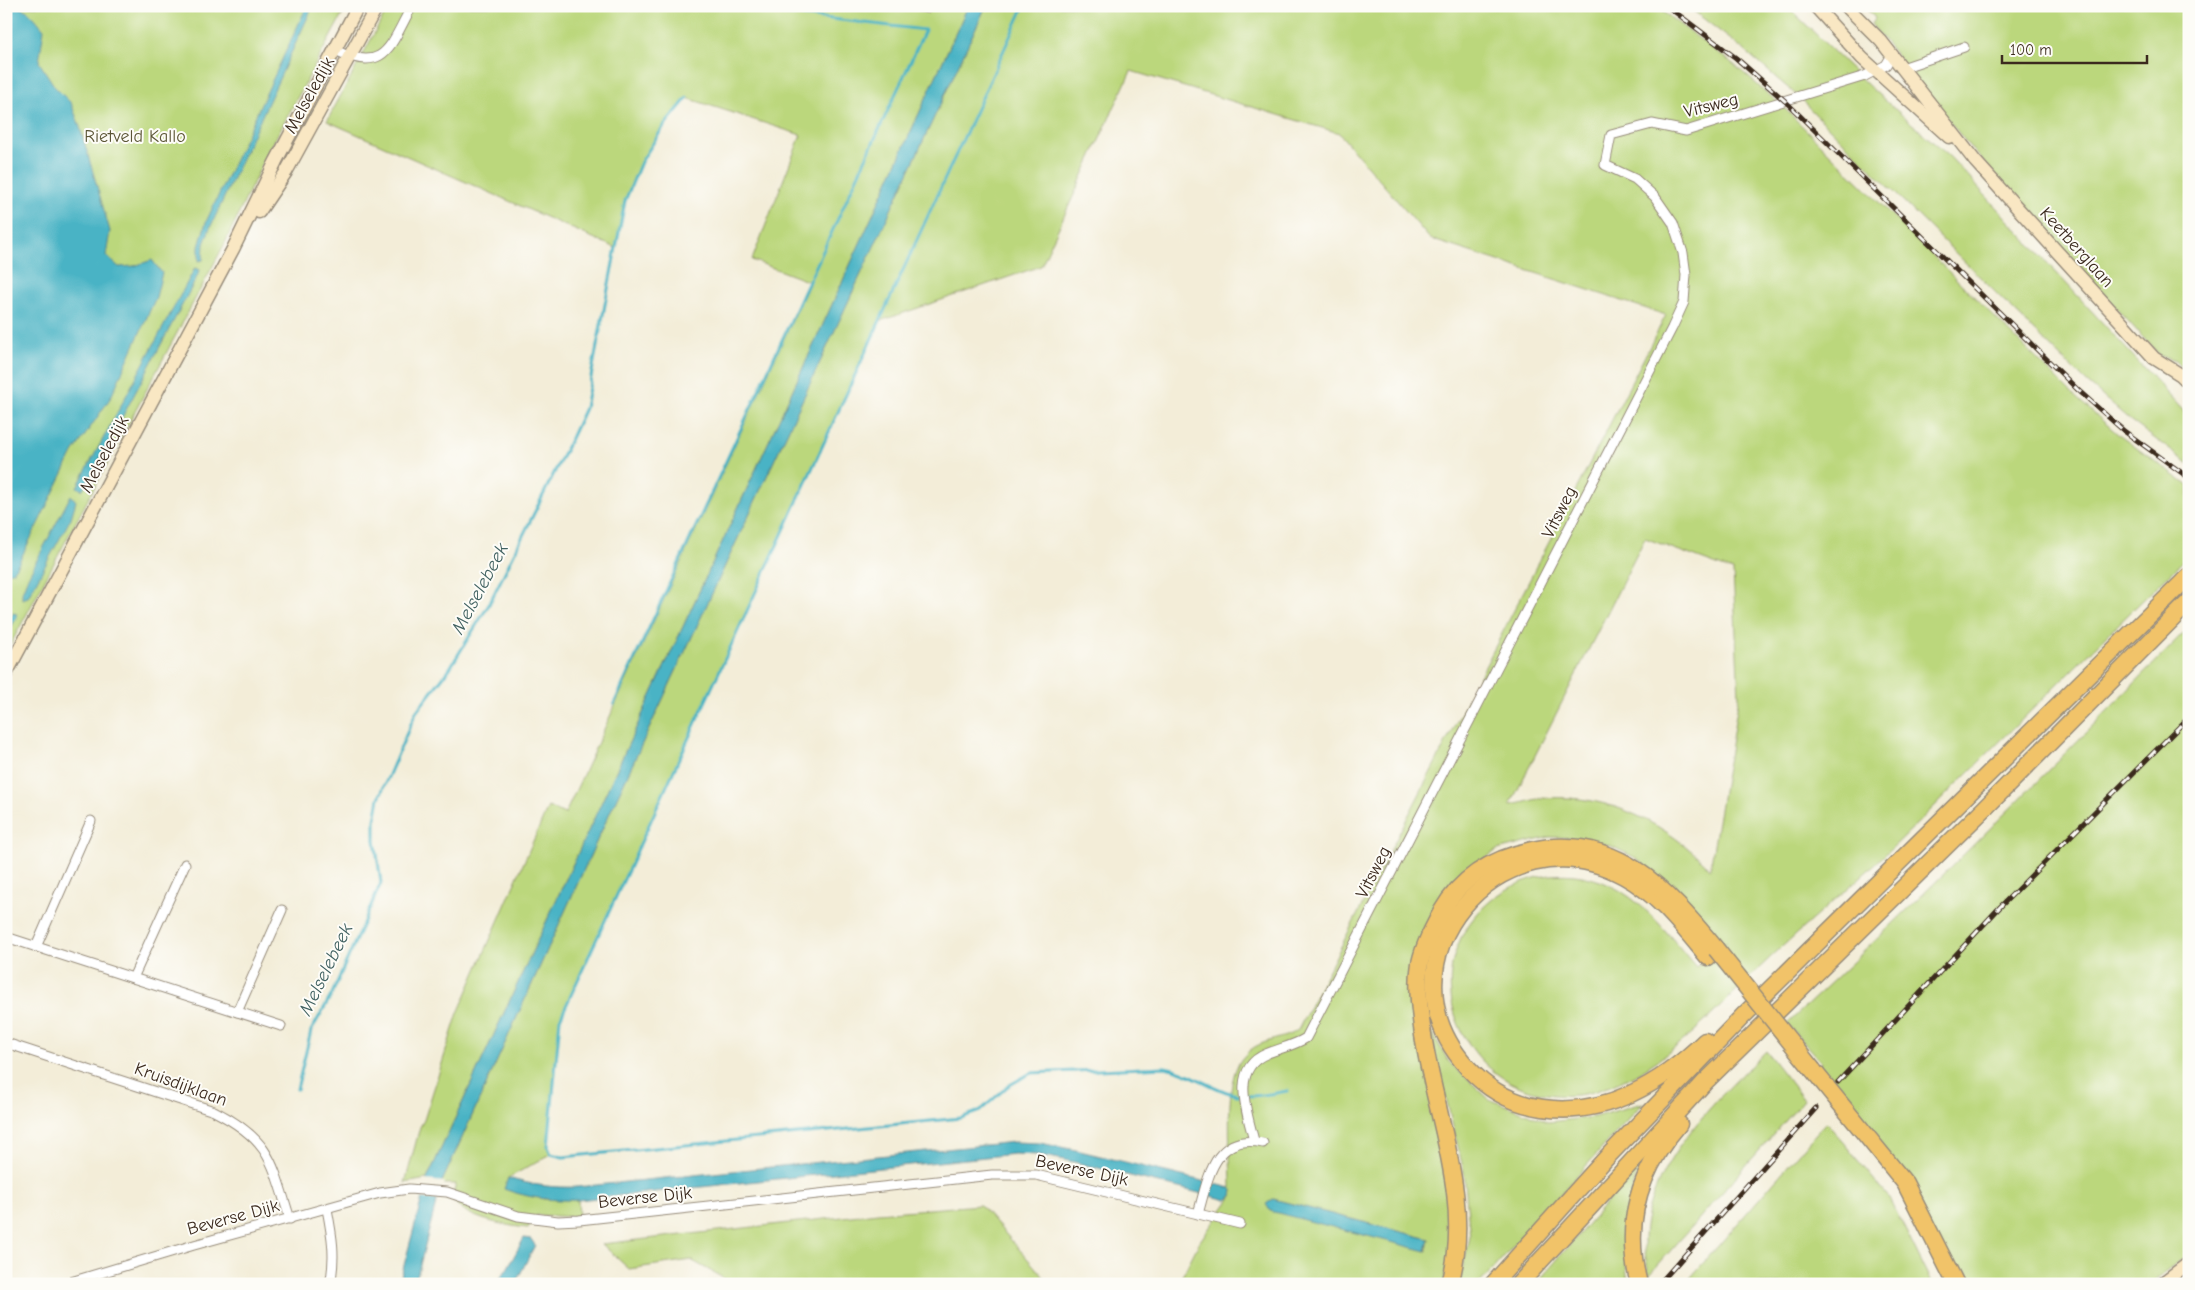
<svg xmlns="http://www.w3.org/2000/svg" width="2195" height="1290" viewBox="0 0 2195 1290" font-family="'Comic Neue',sans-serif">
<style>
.green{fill:#bbd77c;stroke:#7b804d;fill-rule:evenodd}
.water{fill:#48b3c5;stroke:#426e72}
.pier{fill:#f3edd8}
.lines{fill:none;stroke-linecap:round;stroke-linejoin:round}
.stream{stroke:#48b3c5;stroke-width:3}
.minor-casing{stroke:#978c7b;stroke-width:11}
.secondary-casing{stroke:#978c7b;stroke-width:15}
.motorway-casing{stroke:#978c7b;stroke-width:19}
.minor{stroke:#fff;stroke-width:9}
.secondary{stroke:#f9e7c3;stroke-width:12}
.motorway{stroke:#f1c369;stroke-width:16}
.rail-casing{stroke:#3b2a1e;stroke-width:5}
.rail{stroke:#fdfcf7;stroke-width:3;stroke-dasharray:9;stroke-linecap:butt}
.motorway-bridge-casing{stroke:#978c7b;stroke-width:19;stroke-linecap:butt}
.motorway-bridge{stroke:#f1c369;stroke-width:16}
.labels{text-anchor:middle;stroke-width:4;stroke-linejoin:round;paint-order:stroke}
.street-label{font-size:18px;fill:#3b2a1e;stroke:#fdfcf7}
.park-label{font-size:18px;fill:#5b5536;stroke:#fdfcf7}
.water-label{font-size:19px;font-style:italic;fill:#406161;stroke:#fdfcf7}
</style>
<rect width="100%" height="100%" fill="#fdfcf7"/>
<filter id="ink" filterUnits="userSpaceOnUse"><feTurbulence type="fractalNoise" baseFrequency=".02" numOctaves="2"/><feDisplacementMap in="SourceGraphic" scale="10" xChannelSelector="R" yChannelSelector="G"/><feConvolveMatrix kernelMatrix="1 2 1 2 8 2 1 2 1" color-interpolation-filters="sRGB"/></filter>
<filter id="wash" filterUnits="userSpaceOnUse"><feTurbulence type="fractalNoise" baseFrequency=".0096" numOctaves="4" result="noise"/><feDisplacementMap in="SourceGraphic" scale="20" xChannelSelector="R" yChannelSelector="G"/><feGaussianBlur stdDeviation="1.12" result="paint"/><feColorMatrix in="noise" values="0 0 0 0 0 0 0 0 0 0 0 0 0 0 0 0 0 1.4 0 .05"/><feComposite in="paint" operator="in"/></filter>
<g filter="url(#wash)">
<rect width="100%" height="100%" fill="#f3edd8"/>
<g class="green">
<polygon points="6,6 347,6 266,156 224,245 6,653"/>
<path d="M389,6H968L820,331L427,1179L405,1183L420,1127L424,1120L458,1013L548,807L565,814L810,282L752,260L801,135L687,98C661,128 635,163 625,203C621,218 619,233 616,248L327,121Z"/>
<path d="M986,6H1655L1732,63L1781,105L2073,395L2120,436L2189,486V555C2116,626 2044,698 1971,770C1938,802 1907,835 1874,865C1840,896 1805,925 1772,956C1717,1007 1670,1068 1596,1091C1569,1100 1534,1095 1510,1082C1489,1071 1474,1054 1463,1034C1412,935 1525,835 1619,890C1651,909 1672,939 1696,967L1727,941L1723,944L1671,885L1634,857L1609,845L1577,838L1550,837L1497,850L1466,872L1414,962L1450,1211V1248L1444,1284H1178L1200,1241L1232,1196L1233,1190L1231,1188C1231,1158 1224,1087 1239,1063C1241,1059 1246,1054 1249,1051C1263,1039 1283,1040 1298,1030L1666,315L1430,239L1339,133L1131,71L1041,266L880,321L560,1019L548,1147L551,1154L508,1178L507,1183L543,1199L578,1200L579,1217L537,1215L528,1228C507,1226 463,1219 452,1198L456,1184H441L600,834ZM1645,538L1733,571L1739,697L1710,869C1668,824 1609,794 1547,798C1535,798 1522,804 1510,805ZM1273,1199L1429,1239L1427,1251L1267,1204Z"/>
<polygon points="1687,6 1787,6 1871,88 1950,157 2189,417 2189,464 2131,421 2085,381 1795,94 1743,49"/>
<polygon points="1864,6 2189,6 2189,375 2176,361 2160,356 1974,152 1871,24 1875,18"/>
<path d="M2189,628V1255L2149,1284H1963L1819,1065L1821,1062L1787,1024C1925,896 2057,762 2189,628Z"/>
<polygon points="1429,1027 1449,1062 1489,1099 1548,1122 1594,1117 1643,1103 1479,1284 1459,1284 1470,1237 1464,1172"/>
<path d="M1766,1051L1804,1100L1649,1275C1647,1264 1644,1252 1644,1241C1645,1167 1717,1099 1766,1051Z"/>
<polygon points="1826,1122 1890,1199 1932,1284 1685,1284"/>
<polygon points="1639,1165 1623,1228 1627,1275 1631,1284 1536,1284"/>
<polygon points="980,1205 1050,1284 734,1284 691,1260 629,1269 602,1244 878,1213"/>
</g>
<g class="water">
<path d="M6,6C28,6 31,14 44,29L39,62L55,87L71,103L79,124L110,231L106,256L119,267L134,266L152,260L162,273L156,297L111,397L73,453L18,564L12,572L6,573Z"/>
<polygon points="307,6 313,6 210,228 204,244 203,260 199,261 199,247 206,222"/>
<polygon points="968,6 986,6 600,834 441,1184 415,1284 399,1284 427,1179 820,331"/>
<polygon points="195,268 200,270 195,281 88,481 82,490 77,487"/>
<polygon points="71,495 76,501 71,518 28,597 22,599 22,592 28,577"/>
<polygon points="13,613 17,614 17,617 6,636 6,623"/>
<path d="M1014,1142L1040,1143L1076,1150L1231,1188L1233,1190L1232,1196L1227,1200L1074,1162L1039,1155L1014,1154L578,1200C552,1201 528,1198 504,1189L508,1178C531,1185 553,1188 577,1187Z"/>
<polygon points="1273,1199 1429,1239 1426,1251 1270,1211 1266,1204"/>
<polygon points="524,1238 531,1239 535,1245 515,1284 496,1284 507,1269"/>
</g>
<polygon class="pier" points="424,1180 445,1182 439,1200 418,1198"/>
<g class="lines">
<g class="stream">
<path d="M1024,6L560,1019L548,1147L551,1154L563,1157L961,1118L980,1111L1008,1086L1031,1073L1165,1067C1189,1071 1207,1086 1230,1093C1248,1099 1269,1094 1287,1091"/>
<polyline points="614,704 925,30 755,10 753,6"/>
<polyline points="297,1089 311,1031 331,996 381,883 375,840 375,820 379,798 416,712 450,668 488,606 566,449 585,408 625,201 641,162 664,126 687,98"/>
</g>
</g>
</g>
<g filter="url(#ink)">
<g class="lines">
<g class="minor-casing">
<g id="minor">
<polyline points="914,6 927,8"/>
<path d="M335,50C386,75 390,45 412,6"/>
<polyline points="1902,68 1964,47"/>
<polyline points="6,937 281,1026"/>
<polyline points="36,947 91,821"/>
<polyline points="133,978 185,864"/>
<polyline points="237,1012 282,910"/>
<path d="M6,1043L214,1111C271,1140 272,1162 290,1219"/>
<path d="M1254,1141C1247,1112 1230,1069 1266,1054C1280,1048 1293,1046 1306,1038L1672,328L1684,302L1686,275L1683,253L1673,223L1655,197L1635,179L1605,165L1611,135L1652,124L1686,131L1865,76L1886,65L1892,55"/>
<path d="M327,1209C332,1235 336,1257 330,1284"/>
<path d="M1198,1214C1208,1179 1214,1132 1263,1143"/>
<polyline points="64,1284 194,1245 380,1193 409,1189 447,1192 518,1216 558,1221 579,1220 992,1175 1036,1175 1240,1224"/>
</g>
</g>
<g class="secondary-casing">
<g id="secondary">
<polyline points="1815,6 1862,58 1949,137"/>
<polyline points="1846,6 1881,41 1975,161 2051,245 2154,358 2181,375 2189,383"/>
<polyline points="259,212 286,172 377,6"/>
<polyline points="6,674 233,249 276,161 358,6"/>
<polyline points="2161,1284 2189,1263"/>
</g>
</g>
<g class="motorway-casing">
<g id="motorway">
<path d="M1705,1041C1662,1083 1605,1117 1543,1108C1514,1104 1488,1090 1468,1068C1371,962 1501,808 1624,876C1659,895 1683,927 1708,957"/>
<polyline points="1813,1070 1905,1183 1956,1284"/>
<path d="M1450,1284C1473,1201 1435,1116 1423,1035C1420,1011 1416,987 1420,963C1424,945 1433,928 1442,911C1461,877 1494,858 1532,850C1617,832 1667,890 1716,949"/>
<polyline points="1493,1284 1609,1155 1742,1017 2189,576"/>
<polyline points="1519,1284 1705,1082 1985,808 2189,602"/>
<path d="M1639,1284C1623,1224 1639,1170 1679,1124"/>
</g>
</g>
<use href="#minor" class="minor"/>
<use href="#secondary" class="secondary"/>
<use href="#motorway" class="motorway"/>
<g class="rail-casing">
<g id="rail">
<polyline points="1667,6 1736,58 1785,101 2078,390 2124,431 2189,478"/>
<polyline points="1838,1082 2000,907 2189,717"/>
<polyline points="1659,1284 1816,1108"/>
</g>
</g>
<use href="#rail" class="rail"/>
<g class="motorway-bridge-casing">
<polyline id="motorway-bridge" points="1716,949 1813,1070"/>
</g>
<use href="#motorway-bridge" class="motorway-bridge"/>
</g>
</g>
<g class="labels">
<g class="street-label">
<text transform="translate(309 95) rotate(-61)" y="6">Melseledijk</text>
<text transform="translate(1711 105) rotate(-14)" y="6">Vitsweg</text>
<text transform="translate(2077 247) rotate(48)" y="6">Keetberglaan</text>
<text transform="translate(104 454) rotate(-62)" y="6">Melseledijk</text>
<text transform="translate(1559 512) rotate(-63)" y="6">Vitsweg</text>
<text transform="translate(1373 872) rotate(-63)" y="6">Vitsweg</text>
<text transform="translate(181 1084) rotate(20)" y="6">Kruisdijklaan</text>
<text transform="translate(1082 1170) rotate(12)" y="6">Beverse Dijk</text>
<text transform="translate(645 1197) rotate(-6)" y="6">Beverse Dijk</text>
<text transform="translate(233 1217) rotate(-15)" y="6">Beverse Dijk</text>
</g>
<g class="park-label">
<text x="135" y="142">Rietveld Kallo</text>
</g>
<g class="water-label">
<text transform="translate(479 588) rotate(-62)" y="7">Melselebeek</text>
<text transform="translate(325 969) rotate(-64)" y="7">Melselebeek</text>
</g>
</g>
<rect width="2195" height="1290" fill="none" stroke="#fdfcf7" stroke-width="25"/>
<path d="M2002 55v8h145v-8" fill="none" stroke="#3b2a1e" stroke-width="2.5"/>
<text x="2010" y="55" font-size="15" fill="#3b2a1e" stroke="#fdfcf7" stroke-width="4" paint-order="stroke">100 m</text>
</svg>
